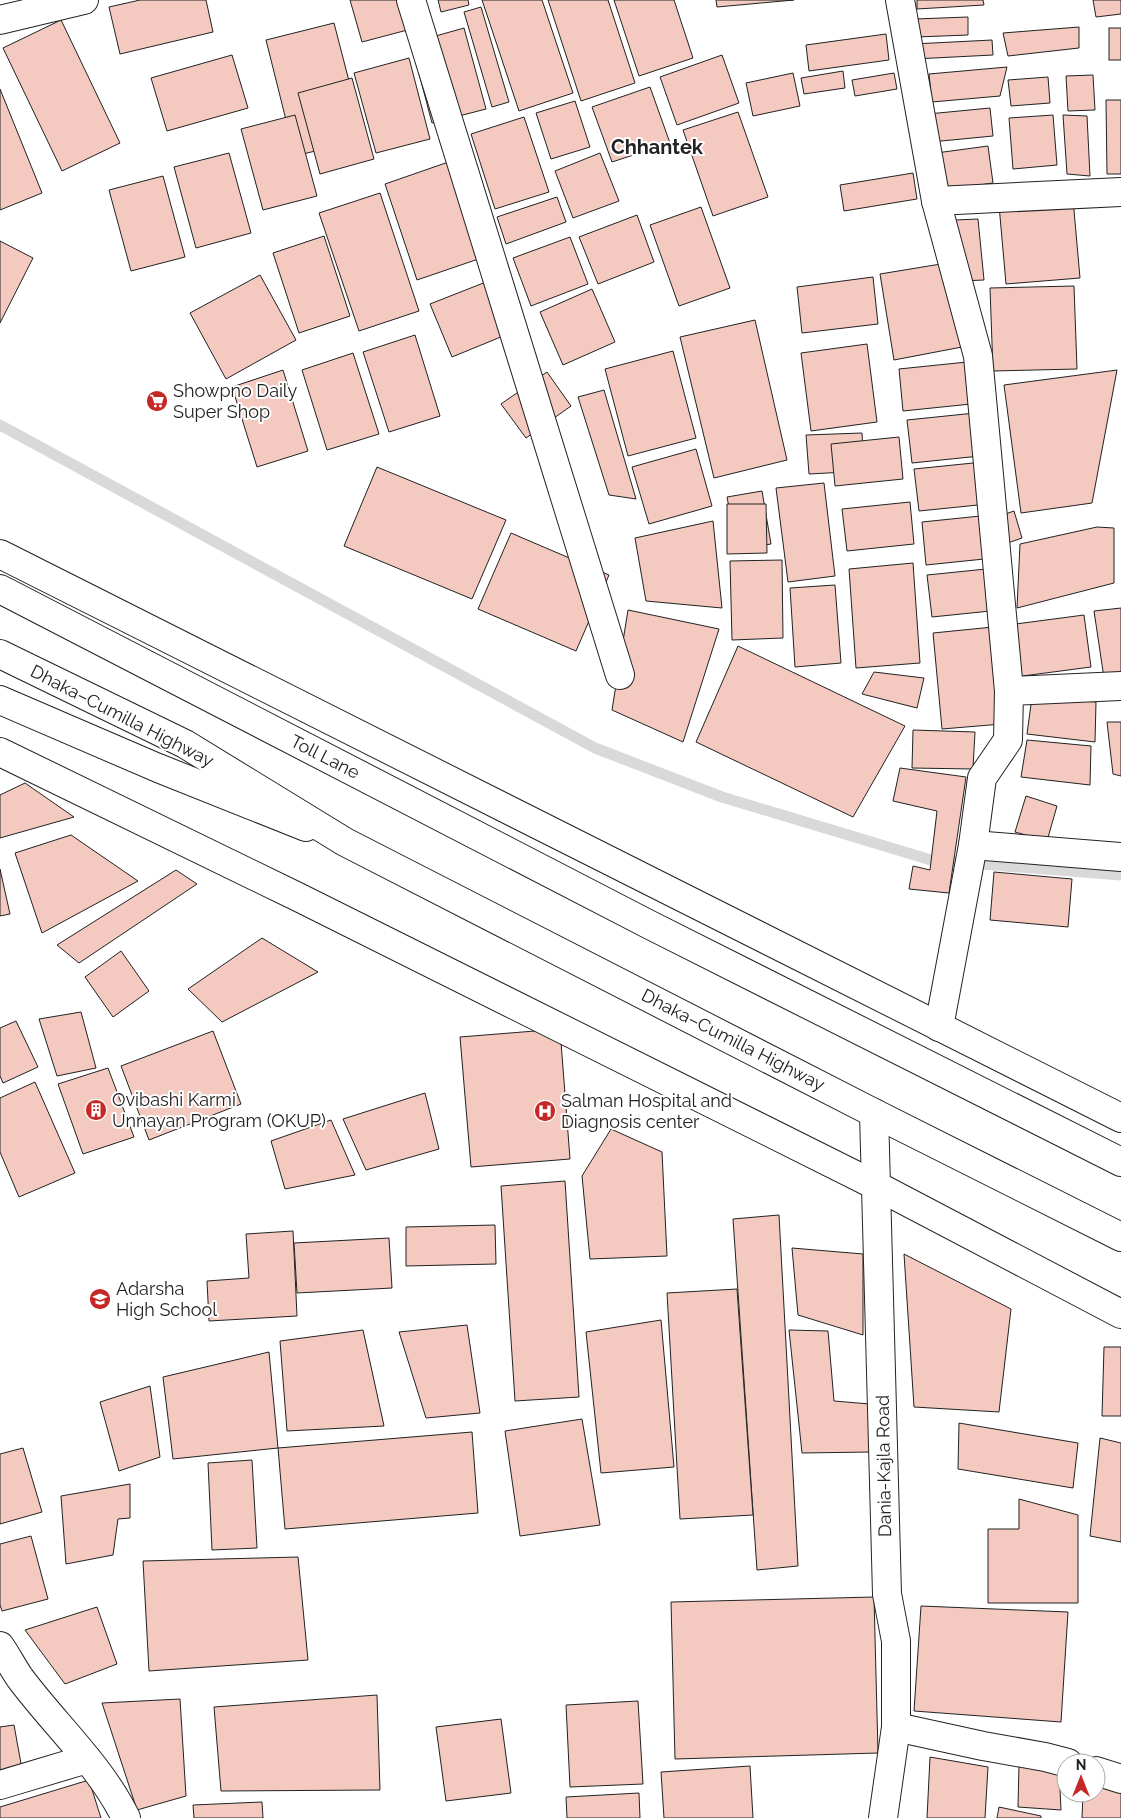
<svg xmlns="http://www.w3.org/2000/svg" width="1121" height="1818" viewBox="0 0 1121 1818" font-family="Raleway,sans-serif">
<style>
.lines{fill:none;stroke-linecap:round;stroke-linejoin:round}
.stream{stroke:#d9d9d9;stroke-width:11}
.building{fill:#f3c9c0;stroke:#222}
.minor-casing{stroke:#222;stroke-width:30}
.primary-casing{stroke:#222;stroke-width:30}
.trunk-casing{stroke:#222;stroke-width:30}
.minor{stroke:#fff;stroke-width:28}
.primary{stroke:#fff;stroke-width:28}
.trunk{stroke:#fff;stroke-width:28}
.labels{text-anchor:middle;stroke-width:4;stroke-linejoin:round;paint-order:stroke}
.poi-label{font-size:18px;fill:#222;stroke:#fff;text-anchor:start}
.street-label{font-size:18px;fill:#222;stroke:#fff}
.quarter-label{font-size:20px;font-weight:bold;fill:#222;stroke:#fff}
</style>
<rect width="100%" height="100%" fill="#fff"/>
<g class="lines">
<polyline class="stream" points="0,425 595,748 722,797 931,860 1121,875"/>
</g>
<g class="building">
<polygon points="140,0 206,0 213,32 120,54 109,7"/>
<polygon points="350,0 408,0 415,28 362,42"/>
<polygon points="438,0 468,0 469,5 441,12"/>
<polygon points="482,0 542,0 573,93 519,111"/>
<polygon points="548,0 608,0 635,83 581,101"/>
<polygon points="614,0 674,0 693,58 639,76"/>
<polygon points="716,0 794,0 717,7"/>
<polygon points="917,0 983,0 984,5 917,9"/>
<polygon points="1093,0 1121,0 1121,14 1096,17"/>
<polygon points="481,7 509,102 492,107 464,12"/>
<polygon points="968,17 968,35 916,37 915,19"/>
<polygon points="61,20 120,143 62,171 3,48"/>
<polygon points="334,23 364,139 295,156 266,40"/>
<polygon points="1079,27 1079,48 1008,56 1003,33"/>
<polygon points="464,28 486,109 432,123 411,43"/>
<rect x="1109" y="28" width="12" height="32"/>
<polygon points="886,34 889,60 809,71 806,45"/>
<polygon points="992,40 993,55 914,59 913,44"/>
<polygon points="232,55 248,108 167,131 151,78"/>
<polygon points="722,55 739,103 677,125 660,77"/>
<polygon points="409,58 430,139 376,153 354,73"/>
<polygon points="1007,67 1000,96 932,102 929,74"/>
<polygon points="843,71 845,88 804,94 801,78"/>
<polygon points="793,73 800,106 753,116 746,83"/>
<polygon points="894,73 897,89 855,96 852,80"/>
<polygon points="1093,75 1095,110 1068,111 1066,76"/>
<polygon points="1048,77 1050,103 1011,106 1008,80"/>
<polygon points="352,78 374,159 320,174 298,93"/>
<polygon points="650,87 670,143 612,162 592,107"/>
<polygon points="0,89 42,193 0,210"/>
<polygon points="1106,100 1121,100 1121,174 1107,174"/>
<polygon points="575,101 590,147 551,159 536,113"/>
<polygon points="990,108 993,136 931,142 928,114"/>
<polygon points="738,112 768,197 713,216 683,130"/>
<polygon points="295,115 317,196 263,210 241,129"/>
<polygon points="1053,115 1057,165 1013,169 1009,118"/>
<polygon points="1063,115 1087,116 1090,176 1067,174"/>
<polygon points="524,117 549,192 495,209 471,134"/>
<polygon points="988,146 993,183 942,190 936,153"/>
<polygon points="229,153 251,233 196,248 174,167"/>
<polygon points="600,153 619,201 573,218 555,171"/>
<polygon points="460,158 493,254 417,280 385,184"/>
<polygon points="913,173 917,199 844,211 840,185"/>
<polygon points="163,176 185,257 131,271 109,190"/>
<polygon points="380,193 419,311 359,331 319,213"/>
<polygon points="557,197 566,222 506,244 497,217"/>
<polygon points="1073,199 1080,278 1006,284 999,205"/>
<polygon points="701,207 730,288 679,306 650,225"/>
<polygon points="637,215 654,262 598,284 579,237"/>
<polygon points="978,219 984,280 960,281 955,220"/>
<polygon points="324,236 350,316 299,333 273,253"/>
<polygon points="570,237 588,284 531,306 513,258"/>
<polygon points="0,241 33,258 0,323"/>
<polygon points="947,263 962,347 894,360 880,274"/>
<polygon points="260,275 296,340 226,379 190,313"/>
<polygon points="873,277 878,324 802,333 797,287"/>
<polygon points="491,280 513,332 452,357 430,304"/>
<polygon points="1074,286 1077,369 993,371 990,288"/>
<polygon points="592,289 615,342 563,365 540,312"/>
<polygon points="755,320 787,460 714,478 680,337"/>
<polygon points="415,335 440,416 389,432 363,352"/>
<polygon points="867,344 877,422 811,431 801,353"/>
<polygon points="673,351 696,438 628,456 605,369"/>
<polygon points="353,353 379,434 327,450 302,370"/>
<polygon points="967,362 971,404 903,411 899,369"/>
<polygon points="283,370 308,451 257,467 232,387"/>
<polygon points="1117,370 1092,503 1021,513 1004,385"/>
<polygon points="547,372 571,406 526,438 501,404"/>
<polygon points="604,390 636,499 609,495 578,397"/>
<polygon points="975,413 980,456 912,463 907,420"/>
<polygon points="862,433 864,471 809,474 806,435"/>
<polygon points="899,437 903,479 835,486 831,444"/>
<polygon points="696,449 712,506 649,524 632,467"/>
<polygon points="983,462 988,504 919,511 914,469"/>
<polygon points="377,467 506,520 472,599 344,546"/>
<polygon points="824,483 835,576 788,582 776,488"/>
<polygon points="762,491 771,544 737,549 727,497"/>
<polygon points="910,502 914,544 847,551 842,509"/>
<polygon points="727,504 766,504 767,553 727,554"/>
<polygon points="1014,511 1022,538 1002,545 994,518"/>
<polygon points="990,515 994,558 926,565 922,522"/>
<polygon points="713,521 722,608 646,601 635,538"/>
<polygon points="1097,527 1114,528 1114,583 1017,608 1020,544"/>
<polygon points="511,533 609,575 576,651 478,609"/>
<polygon points="782,560 783,638 732,640 730,561"/>
<polygon points="913,563 920,663 856,668 849,569"/>
<polygon points="996,568 1000,610 932,617 927,575"/>
<polygon points="835,585 841,663 795,667 790,588"/>
<polygon points="1121,608 1121,676 1104,678 1094,611"/>
<polygon points="628,610 719,629 683,742 612,710"/>
<polygon points="1084,615 1091,667 1015,677 1008,625"/>
<polygon points="993,627 1002,724 942,729 933,633"/>
<polygon points="738,646 905,726 853,817 696,742"/>
<polygon points="874,672 924,678 917,708 862,694"/>
<polygon points="1032,697 1096,702 1095,742 1027,734"/>
<polygon points="1107,722 1121,722 1121,776 1113,774"/>
<polygon points="913,730 975,732 973,769 912,768"/>
<polygon points="1027,740 1091,746 1090,785 1021,777"/>
<polygon points="900,768 966,777 949,893 909,889 913,866 930,870 937,811 893,801"/>
<polygon points="25,783 74,817 0,838 0,795"/>
<polygon points="1026,796 1057,806 1047,841 1015,832"/>
<polygon points="71,835 138,881 42,933 15,853"/>
<polygon points="0,869 10,914 0,916"/>
<polygon points="176,870 197,884 79,963 57,945"/>
<polygon points="994,872 1072,879 1068,927 990,920"/>
<polygon points="262,938 318,972 222,1022 188,989"/>
<polygon points="121,951 149,991 113,1017 85,977"/>
<polygon points="81,1012 96,1068 57,1076 39,1019"/>
<polygon points="16,1021 38,1067 3,1083 0,1076 0,1028"/>
<polygon points="560,1029 570,1159 471,1167 460,1037"/>
<polygon points="213,1031 241,1104 149,1140 121,1066"/>
<polygon points="108,1068 134,1137 83,1154 58,1084"/>
<polygon points="35,1082 75,1173 19,1197 0,1152 0,1098"/>
<polygon points="425,1093 439,1149 366,1170 343,1119"/>
<polygon points="331,1120 355,1175 285,1189 271,1141"/>
<polygon points="611,1129 662,1152 667,1256 590,1259 582,1176"/>
<polygon points="565,1181 579,1397 515,1401 501,1186"/>
<polygon points="779,1215 798,1566 757,1570 733,1219"/>
<polygon points="495,1225 496,1264 406,1266 406,1227"/>
<polygon points="293,1231 297,1316 209,1321 207,1281 249,1278 246,1234"/>
<polygon points="389,1238 392,1288 297,1293 294,1243"/>
<polygon points="792,1248 863,1254 863,1335 798,1315"/>
<polygon points="904,1254 1011,1309 999,1412 914,1407"/>
<polygon points="737,1289 753,1515 680,1519 667,1293"/>
<polygon points="661,1320 674,1467 601,1473 586,1332"/>
<polygon points="467,1325 480,1413 426,1418 399,1332"/>
<polygon points="363,1330 384,1426 287,1431 280,1341"/>
<polygon points="789,1330 828,1331 834,1401 870,1404 871,1452 802,1453"/>
<polygon points="1104,1347 1121,1347 1121,1416 1102,1416"/>
<polygon points="269,1352 278,1448 173,1459 163,1377"/>
<polygon points="150,1386 160,1457 119,1471 100,1402"/>
<polygon points="582,1419 600,1525 520,1536 505,1431"/>
<polygon points="959,1423 1078,1443 1073,1488 958,1469"/>
<polygon points="472,1432 478,1513 285,1529 278,1448"/>
<polygon points="1100,1438 1121,1443 1121,1542 1090,1536"/>
<polygon points="23,1448 42,1512 0,1524 0,1454"/>
<polygon points="252,1460 257,1548 212,1550 208,1463"/>
<polygon points="130,1484 130,1518 118,1519 113,1555 66,1564 61,1496"/>
<polygon points="1019,1499 1078,1515 1078,1603 988,1603 988,1529 1019,1529"/>
<polygon points="31,1536 48,1599 2,1611 0,1605 0,1544"/>
<polygon points="298,1557 308,1660 149,1671 143,1561"/>
<polygon points="874,1597 878,1753 675,1759 671,1602"/>
<polygon points="921,1606 1068,1612 1061,1722 914,1711"/>
<polygon points="97,1607 117,1664 65,1684 25,1630"/>
<polygon points="377,1695 380,1790 221,1791 214,1707"/>
<polygon points="180,1699 186,1796 137,1810 102,1703"/>
<polygon points="638,1701 643,1784 570,1787 566,1705"/>
<polygon points="501,1719 511,1793 446,1801 436,1727"/>
<polygon points="14,1725 22,1769 0,1774 0,1727"/>
<polygon points="930,1757 988,1767 985,1818 927,1818"/>
<polygon points="1019,1764 1059,1769 1061,1810 1018,1807"/>
<polygon points="750,1766 753,1818 664,1818 661,1772"/>
<polygon points="89,1780 101,1818 0,1818 0,1807"/>
<polygon points="1096,1787 1121,1790 1121,1818 1082,1818 1083,1793 1096,1793"/>
<polygon points="639,1793 640,1818 567,1818 566,1797"/>
<polygon points="262,1802 263,1818 194,1818 193,1805"/>
<polygon points="999,1807 1041,1816 1041,1818 997,1818"/>
</g>
<g class="lines">
<g class="minor-casing">
<g id="minor">
<polyline points="411,0 620,675"/>
<polyline points="900,0 936,201 978,356 1009,691"/>
<polyline points="0,20 84,0"/>
<polyline points="936,201 1121,192"/>
<polyline points="0,752 298,897 877,1186 1121,1314"/>
<polyline points="973,845 1121,857"/>
<polyline points="939,1027 973,845 982,778 1008,740 1009,691 1121,686"/>
<polyline points="874,1113 887,1594 896,1641 896,1727 883,1818"/>
<path d="M0,1646C7,1656 13,1668 20,1678C55,1725 100,1765 126,1818"/>
<polyline points="896,1727 983,1746 1045,1757 1068,1763"/>
<polyline points="1096,1771 1121,1779"/>
<polyline points="0,1785 87,1759"/>
</g>
</g>
<g class="primary-casing">
<polyline id="primary" points="0,700 158,768 306,827"/>
</g>
<g class="trunk-casing">
<g id="trunk">
<polyline points="0,554 1121,1118"/>
<polyline points="0,589 650,925 1121,1162"/>
<polyline points="0,654 185,744 345,842 874,1113 1121,1237"/>
</g>
</g>
<use href="#minor" class="minor"/>
<use href="#primary" class="primary"/>
<use href="#trunk" class="trunk"/>
</g>
<defs>
<g id="supermarket-disc" transform="scale(1.125)"><circle r="9.5" fill="#c62828" stroke="#fff"/><path d="M-6-5.5h2.5l.6 2H6L4.5 2H-2.5L-4.4-4H-6ZM-1.5 3.2a1.3 1.3 0 1 0 .1 0ZM3 3.2a1.3 1.3 0 1 0 .1 0Z" fill="#fff"/></g>
<g id="building-disc" transform="scale(1.125)"><circle r="9.5" fill="#c62828" stroke="#fff"/><path d="M-4-6H4V6H1V3H-1V6H-4ZM-2.5-4.3h1.7v1.8h-1.7ZM.8-4.3h1.7v1.8H.8ZM-2.5-1h1.7V.8h-1.7ZM.8-1h1.7V.8H.8Z" fill="#fff"/></g>
<g id="hospital-disc" transform="scale(1.125)"><circle r="9.5" fill="#c62828" stroke="#fff"/><path d="M-5-5h3v3.5h4V-5h3V5h-3V1.5h-4V5h-3Z" fill="#fff"/></g>
<g id="university-disc" transform="scale(1.125)"><circle r="9.5" fill="#c62828" stroke="#fff"/><path d="M0-5L7-2L0 1L-7-2ZM-4 1L0 2.5L4 1V4Q0 6-4 4Z" fill="#fff"/></g>
</defs>
<g fill-rule="evenodd">
<use href="#supermarket-disc" x="157" y="401"/>
<use href="#building-disc" x="96" y="1110"/>
<use href="#hospital-disc" x="545" y="1111"/>
<use href="#university-disc" x="100" y="1299"/>
</g>
<g class="labels">
<g class="poi-label">
<text x="173" y="397">Showpno Daily<tspan x="173" dy="21">Super Shop</tspan></text>
<text x="112" y="1106">Ovibashi Karmi<tspan x="112" dy="21">Unnayan Program (OKUP)</tspan></text>
<text x="561" y="1107">Salman Hospital and<tspan x="561" dy="21">Diagnosis center</tspan></text>
<text x="116" y="1295">Adarsha<tspan x="116" dy="21">High School</tspan></text>
</g>
<g class="street-label">
<text transform="translate(122 716) rotate(27)" y="6">Dhaka–Cumilla Highway</text>
<text transform="translate(325 757) rotate(27)" y="6">Toll Lane</text>
<text transform="translate(733 1040) rotate(27)" y="6">Dhaka–Cumilla Highway</text>
<text transform="translate(884 1466) rotate(-91)" y="6">Dania-Kajla Road</text>
</g>
<g class="quarter-label">
<text x="657" y="154">Chhantek</text>
</g>
</g>
<g transform="translate(1081 1778)"><circle r="24" fill="#ffffff" stroke="#a7a7a7"/>
<path d="M0-4L9 19L0 12L-9 19Z" fill="#c62828"/>
<text y="-8" font-size="14" font-weight="bold" text-anchor="middle" fill="#222222">N</text>
</g>
</svg>
